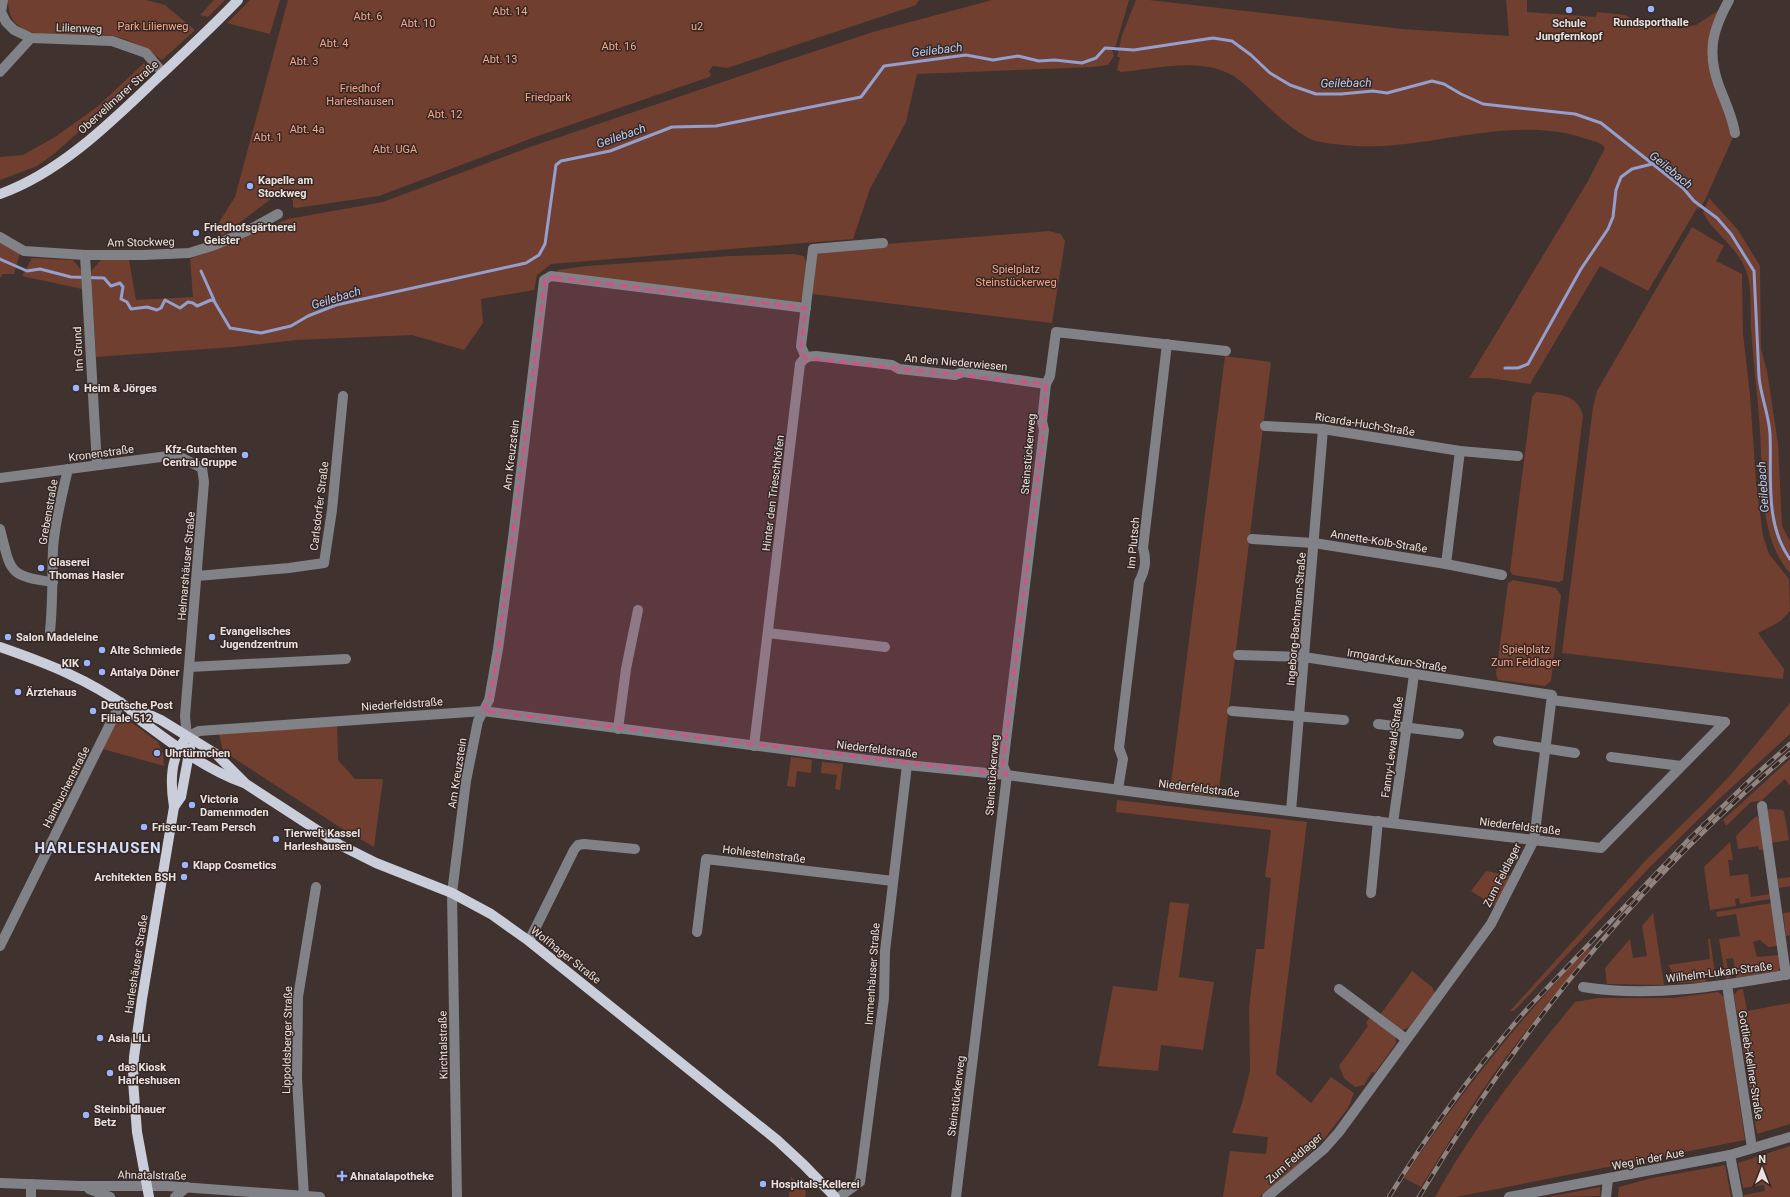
<svg xmlns="http://www.w3.org/2000/svg" width="1790" height="1197" viewBox="0 0 1790 1197" font-family="Roboto,sans-serif">
<style>
.green{fill:#713f2f}
.lines{fill:none;stroke-linecap:round;stroke-linejoin:round}
.stream{stroke:#949fcd;stroke-width:3}
.minor{stroke:#808288;stroke-width:10}
.major{stroke:#caceda;stroke-width:10}
.rail-casing{stroke:#8f8480;stroke-width:4.5}
.rail{stroke:#352824;stroke-width:3;stroke-dasharray:9;stroke-linecap:butt}
.marked{fill:#ce5583;fill-opacity:0.2;stroke:#ce5583;stroke-width:3;stroke-dasharray:8 5;stroke-linejoin:round}
.poi-dot{fill:#9db4fd;stroke:#352824;stroke-width:1.5}
.labels{text-anchor:middle;stroke-width:3;stroke-linejoin:round;paint-order:stroke}
.park-label{font-size:11px;fill:#faa68b;stroke:#352824}
.poi-label{font-size:11px;font-weight:bold;fill:#ebe2df;stroke:#352824;text-anchor:start}
.street-label{font-size:11px;fill:#ebe2df;stroke:#352824}
.water-label{font-size:12px;font-style:italic;fill:#bdcaef;stroke:#352824}
.district-label{font-size:15px;font-weight:bold;letter-spacing:1px;fill:#d6e0fc;stroke:#352824}
</style>
<rect width="100%" height="100%" fill="#40322e"/>
<g class="green">
<path d="M8,0H146L165,5L195,30L162,60C149,50 130,39 113,36C81,31 7,51 8,0Z"/>
<polygon points="214,0 225,0 208,17 200,15"/>
<polygon points="250,0 280,0 270,34 227,23"/>
<polygon points="288,0 919,0 916,5 727,68 713,66 709,71 711,75 709,77 535,137 379,196 296,208 293,207 293,200 283,190 222,236 216,227 235,197"/>
<polygon points="992,0 1129,0 1116,45 1112,50 1114,56 1108,65 1093,67 917,74 906,122 870,189 853,239 551,264 537,275 534,290 481,299 483,323 464,350 412,335 297,340 233,347 96,357 91,271 101,260 129,260 136,300 193,297 190,259 288,219 383,202 533,146 776,64 873,32"/>
<path d="M1136,0H1149L1402,29L1509,36L1506,0H1527V12L1596,17L1597,12L1625,15L1640,23L1655,25L1674,22L1678,29L1696,25L1719,10L1714,20L1712,49L1735,133L1705,200L1699,209L1697,208L1648,291L1600,266L1530,384L1490,378H1469L1588,181L1605,148C1600,142 1594,141 1587,139C1511,113 1432,150 1356,146C1343,145 1328,144 1316,141C1299,136 1274,113 1261,100C1249,89 1238,76 1223,71C1192,59 1152,69 1121,72L1117,70L1120,57H1117L1122,35Z"/>
<polygon points="144,63 149,69 55,153 37,166 0,180 0,157 23,155 55,137 97,107"/>
<path d="M1709,198L1738,230L1760,266L1761,349L1767,371L1778,444L1782,526L1790,541V573C1758,537 1763,477 1760,431C1758,397 1753,363 1751,328C1750,312 1752,293 1748,277C1742,250 1716,236 1703,213Z"/>
<polygon points="1692,227 1724,246 1716,261 1742,274 1743,334 1750,395 1756,482 1763,536 1769,554 1789,579 1790,611 1781,621 1758,633 1784,669 1783,679 1562,653 1593,407 1597,391"/>
<polygon points="1049,231 1061,234 1065,241 1052,323 812,294 817,254 824,249"/>
<polygon points="0,242 20,253 14,274 3,274 0,278"/>
<path d="M793,254L804,256C810,271 808,288 800,302L558,273V270L586,266L731,256Z"/>
<polygon points="32,258 73,260 81,270 82,289 22,276"/>
<polygon points="1225,356 1271,362 1218,797 1170,791"/>
<path d="M1536,392C1557,395 1576,392 1583,415L1563,580L1559,582L1513,575L1510,571L1532,397Z"/>
<polygon points="1513,580 1556,588 1561,595 1551,681 1545,686 1498,680 1496,674 1508,583"/>
<polygon points="1790,703 1790,734 1719,799 1648,869 1514,1011 1510,1011 1646,860 1704,803 1733,772"/>
<polygon points="120,714 158,742 163,754 164,766 103,749"/>
<polygon points="337,726 338,760 355,779 383,779 374,847 338,826 223,751 219,734"/>
<polygon points="791,757 812,760 811,773 797,771 795,787 787,786"/>
<polygon points="1790,759 1790,786 1785,779 1761,801 1751,802 1726,826 1723,820"/>
<polygon points="822,762 843,764 840,790 835,789 837,775 821,773"/>
<polygon points="1117,800 1307,822 1276,1074 1311,1103 1331,1077 1354,1093 1348,1108 1325,1138 1295,1167 1259,1197 1223,1197 1230,1151 1266,1154 1268,1137 1232,1133 1242,1103 1250,1071 1249,1008 1256,949 1264,949 1271,878 1265,877 1271,830 1116,812"/>
<polygon points="1770,809 1783,810 1784,812 1789,840 1771,843 1766,811"/>
<polygon points="1756,816 1759,819 1764,850 1759,850 1758,846 1738,849 1736,836"/>
<polygon points="1730,842 1733,860 1728,860 1730,876 1748,874 1751,897 1770,894 1771,899 1740,904 1739,898 1735,899 1736,906 1710,910 1704,867"/>
<polygon points="1486,871 1512,876 1494,906 1471,891"/>
<polygon points="1790,877 1790,886 1779,888 1777,879"/>
<polygon points="1170,902 1189,904 1179,977 1214,982 1203,1050 1161,1045 1158,1071 1098,1066 1113,986 1157,991"/>
<polygon points="1772,903 1778,946 1768,947 1760,940 1753,942 1757,957 1779,955 1781,967 1778,971 1736,978 1733,958 1726,959 1730,978 1726,979 1719,939 1740,936 1736,914 1717,917 1716,912"/>
<polygon points="1790,912 1790,935 1786,936 1783,913"/>
<polygon points="1653,913 1664,985 1607,984 1605,968 1630,939 1633,958 1647,956 1642,926"/>
<polygon points="1708,939 1710,939 1715,973 1705,975 1706,982 1679,983 1668,965 1710,959"/>
<path d="M1588,947L1591,950C1567,980 1542,1010 1519,1040C1483,1086 1452,1137 1421,1187L1404,1178C1458,1095 1521,1019 1588,947Z"/>
<polygon points="1412,971 1432,987 1435,993 1409,1027 1403,1030 1400,1029 1380,1015"/>
<polygon points="1743,989 1747,1011 1790,1003 1790,1124 1757,1134 1734,995 1738,990"/>
<path d="M1718,992L1724,997L1745,1140L1456,1197H1435C1474,1126 1524,1064 1575,1002L1598,998H1672Z"/>
<polygon points="1370,1017 1395,1036 1396,1043 1375,1073 1372,1072 1364,1085 1355,1087 1344,1078 1339,1066 1368,1026 1366,1023"/>
<polygon points="1790,1146 1790,1197 1744,1197 1744,1195 1765,1191 1764,1185 1743,1188 1738,1163"/>
<polygon points="1725,1165 1731,1197 1618,1197 1619,1187 1652,1178"/>
<polygon points="791,1177 805,1190 806,1194 805,1197 789,1197"/>
<polygon points="1600,1187 1600,1196 1548,1197"/>
</g>
<g class="lines">
<g class="stream">
<path d="M0,259L27,271L40,269L71,277L104,278L111,286L120,283L123,287L121,299L127,302L131,309L147,307L157,310L161,308L165,300L180,308L188,302L193,303L197,306L211,300L214,301L230,328L261,333L291,326L308,316L336,305L526,263L539,255L545,244L556,165L561,161L610,151L672,127L716,126L861,97L884,66L966,55L993,60L1018,56L1039,61L1055,60L1082,63L1096,58L1105,48L1134,50L1213,38L1232,41L1251,55L1270,73L1290,85L1316,94H1341L1373,91L1387,93L1432,81L1444,84L1461,94L1483,104L1575,114L1601,123L1683,188L1694,201L1717,218L1731,234L1754,271L1759,377C1761,397 1769,415 1770,434C1772,475 1764,523 1790,559"/>
<polyline points="201,271 214,300"/>
<polyline points="1505,368 1518,368 1528,364 1581,269 1608,229 1613,217 1616,190 1621,177 1632,169 1652,164"/>
</g>
<g class="minor">
<polyline points="3,0 1,12 6,22 14,30 31,38 112,41 146,53 163,73"/>
<path d="M1729,0C1713,29 1707,50 1718,83C1724,100 1732,115 1735,133"/>
<polyline points="0,72 31,38"/>
<polyline points="0,237 24,251 85,255 143,255 189,253 215,245 249,230 278,214"/>
<polyline points="85,255 97,465"/>
<polyline points="806,358 801,346 813,249 883,243"/>
<polyline points="1265,426 1323,429 1460,451 1518,456"/>
<polyline points="0,478 176,455 202,468 204,482 185,716 187,737 199,731 213,730 483,711 907,765 1007,775 1180,798 1601,848 1725,722"/>
<path d="M0,529C11,571 7,576 53,582"/>
<polyline points="1252,539 1314,543 1446,564 1502,575"/>
<polyline points="1446,564 1460,451"/>
<polyline points="197,576 289,568 324,563 332,510 343,396"/>
<path d="M50,631C53,603 52,576 53,548C55,521 62,495 68,469"/>
<polyline points="768,633 885,647"/>
<polyline points="1238,655 1304,657 1552,695 1534,840 1491,924 1339,1132 1324,1149 1267,1197"/>
<polyline points="190,667 346,659"/>
<polyline points="1552,700 1725,722"/>
<polyline points="1232,711 1344,720"/>
<polyline points="1378,724 1459,734"/>
<polyline points="618,729 626,669 638,610"/>
<polyline points="1498,741 1575,753"/>
<path d="M754,746L800,364C804,357 809,356 816,356L892,365L899,369L955,375L963,372L1046,384"/>
<polyline points="1611,757 1681,766"/>
<path d="M1118,789L1123,759L1119,748L1139,582C1145,570 1147,561 1143,548L1167,344"/>
<polyline points="1762,806 1786,975"/>
<polyline points="1291,811 1323,429"/>
<polyline points="1393,823 1414,675"/>
<polyline points="1371,893 1378,821"/>
<polyline points="697,932 706,859 893,881"/>
<polyline points="529,941 574,850 578,845 584,844 635,849"/>
<polyline points="0,946 121,702"/>
<polyline points="1727,985 1752,1148"/>
<path d="M1583,987C1652,998 1721,986 1790,974"/>
<polyline points="1339,989 1406,1039"/>
<polyline points="1730,1155 1738,1197"/>
<polyline points="0,1183 81,1186 167,1186 320,1197"/>
<polyline points="31,1184 31,1197"/>
<polyline points="89,1189 110,1197"/>
<polyline points="175,1197 187,1187"/>
<polyline points="304,1197 297,1079 298,997 316,887"/>
<polyline points="457,1197 452,893 466,781 478,721 489,700 498,649 513,538 544,280 551,276 806,308"/>
<polyline points="839,1197 860,1182 884,998 885,951 907,765"/>
<polyline points="956,1197 1007,775 1003,765 1044,430 1042,421 1046,384 1050,376 1056,332 1226,351"/>
<polyline points="1509,1197 1730,1155 1790,1137"/>
<polyline points="1606,1197 1608,1179"/>
</g>
<g class="major">
<path d="M0,194C59,173 108,125 152,83C181,56 210,29 238,0"/>
<path d="M0,647C49,664 87,679 130,709L135,716C167,740 206,770 244,783"/>
<polyline points="130,709 139,710 161,720 216,754 246,784 340,845 376,863 452,893 491,914 529,941 777,1140 804,1165 835,1197"/>
<polyline points="174,807 181,797 190,748"/>
<path d="M149,1197L137,1132L133,1081L134,1057L142,999L174,807C170,782 170,756 187,737"/>
</g>
<g class="rail-casing">
<g id="rail">
<path d="M1389,1197C1430,1130 1476,1067 1528,1008L1690,838L1752,778L1790,744"/>
<path d="M1419,1197C1518,1031 1642,878 1790,753"/>
</g>
</g>
<use href="#rail" class="rail"/>
</g>
<path class="marked" d="M555,277L806,308L801,346L805,358L1046,384L1044,430L1003,765L1007,775L483,711L489,700L498,649L545,278Z"/>
<g class="poi-dot">
<circle cx="1651" cy="9" r="4"/>
<circle cx="1569" cy="10" r="4"/>
<circle cx="250" cy="186" r="4"/>
<circle cx="196" cy="233" r="4"/>
<circle cx="76" cy="388" r="4"/>
<circle cx="245" cy="455" r="4"/>
<circle cx="41" cy="568" r="4"/>
<circle cx="8" cy="637" r="4"/>
<circle cx="212" cy="637" r="4"/>
<circle cx="102" cy="650" r="4"/>
<circle cx="87" cy="663" r="4"/>
<circle cx="102" cy="672" r="4"/>
<circle cx="18" cy="692" r="4"/>
<circle cx="93" cy="711" r="4"/>
<circle cx="157" cy="753" r="4"/>
<circle cx="192" cy="805" r="4"/>
<circle cx="144" cy="827" r="4"/>
<circle cx="276" cy="839" r="4"/>
<circle cx="185" cy="865" r="4"/>
<circle cx="184" cy="877" r="4"/>
<circle cx="100" cy="1038" r="4"/>
<circle cx="110" cy="1073" r="4"/>
<circle cx="86" cy="1115" r="4"/>
<path d="M340 1170h4v4h4v4h-4v4h-4v-4h-4v-4h4z"/>
<circle cx="763" cy="1184" r="4"/>
</g>
<g class="labels">
<g class="park-label">
<text x="510" y="15">Abt. 14</text>
<text x="368" y="20">Abt. 6</text>
<text x="418" y="27">Abt. 10</text>
<text x="153" y="30">Park Lilienweg</text>
<text x="697" y="30">u2</text>
<text x="334" y="47">Abt. 4</text>
<text x="619" y="50">Abt. 16</text>
<text x="500" y="63">Abt. 13</text>
<text x="304" y="65">Abt. 3</text>
<text x="360" y="92">Friedhof<tspan x="360" dy="13">Harleshausen</tspan></text>
<text x="548" y="101">Friedpark</text>
<text x="445" y="118">Abt. 12</text>
<text x="307" y="133">Abt. 4a</text>
<text x="268" y="141">Abt. 1</text>
<text x="395" y="153">Abt. UGA</text>
<text x="1016" y="273">Spielplatz<tspan x="1016" dy="13">Steinstückerweg</tspan></text>
<text x="1526" y="653">Spielplatz<tspan x="1526" dy="13">Zum Feldlager</tspan></text>
</g>
<g class="poi-label">
<text x="1651" y="26" text-anchor="middle">Rundsporthalle</text>
<text x="1569" y="27" text-anchor="middle">Schule<tspan x="1569" dy="13">Jungfernkopf</tspan></text>
<text x="258" y="184">Kapelle am<tspan x="258" dy="13">Stockweg</tspan></text>
<text x="204" y="231">Friedhofsgärtnerei<tspan x="204" dy="13">Geister</tspan></text>
<text x="84" y="392">Heim &amp; Jörges</text>
<text x="237" y="453" text-anchor="end">Kfz-Gutachten<tspan x="237" dy="13">Central Gruppe</tspan></text>
<text x="49" y="566">Glaserei<tspan x="49" dy="13">Thomas Hasler</tspan></text>
<text x="220" y="635">Evangelisches<tspan x="220" dy="13">Jugendzentrum</tspan></text>
<text x="16" y="641">Salon Madeleine</text>
<text x="110" y="654">Alte Schmiede</text>
<text x="79" y="667" text-anchor="end">KIK</text>
<text x="110" y="676">Antalya Döner</text>
<text x="26" y="696">Ärztehaus</text>
<text x="101" y="709">Deutsche Post<tspan x="101" dy="13">Filiale 512</tspan></text>
<text x="165" y="757">Uhrtürmchen</text>
<text x="200" y="803">Victoria<tspan x="200" dy="13">Damenmoden</tspan></text>
<text x="152" y="831">Friseur-Team Persch</text>
<text x="284" y="837">Tierwelt Kassel<tspan x="284" dy="13">Harleshausen</tspan></text>
<text x="193" y="869">Klapp Cosmetics</text>
<text x="176" y="881" text-anchor="end">Architekten BSH</text>
<text x="108" y="1042">Asia LiLi</text>
<text x="118" y="1071">das Kiosk<tspan x="118" dy="13">Harleshusen</tspan></text>
<text x="94" y="1113">Steinbildhauer<tspan x="94" dy="13">Betz</tspan></text>
<text x="350" y="1180">Ahnatalapotheke</text>
<text x="771" y="1188">Hospitals-Kellerei</text>
</g>
<g class="street-label">
<text transform="translate(79 28) rotate(2)" y="4">Lilienweg</text>
<text transform="translate(118 97) rotate(-42)" y="4">Obervellmarer Straße</text>
<text transform="translate(141 242) rotate(-1)" y="4">Am Stockweg</text>
<text transform="translate(78 349) rotate(-93)" y="4">Im Grund</text>
<text transform="translate(956 362) rotate(5)" y="4">An den Niederwiesen</text>
<text transform="translate(1365 424) rotate(9)" y="4">Ricarda-Huch-Straße</text>
<text transform="translate(101 453) rotate(-8)" y="4">Kronenstraße</text>
<text transform="translate(1028 454) rotate(-85)" y="4">Steinstückerweg</text>
<text transform="translate(511 455) rotate(-83)" y="4">Am Kreuzstein</text>
<text transform="translate(773 493) rotate(-83)" y="4">Hinter den Trieschhöfen</text>
<text transform="translate(319 506) rotate(-83)" y="4">Carlsdorfer Straße</text>
<text transform="translate(48 512) rotate(-80)" y="4">Grebenstraße</text>
<text transform="translate(1379 541) rotate(9)" y="4">Annette-Kolb-Straße</text>
<text transform="translate(1133 543) rotate(-85)" y="4">Im Plutsch</text>
<text transform="translate(186 566) rotate(-85)" y="4">Helmarshäuser Straße</text>
<text transform="translate(1296 619) rotate(-85)" y="4">Ingeborg-Bachmann-Straße</text>
<text transform="translate(1397 660) rotate(9)" y="4">Irmgard-Keun-Straße</text>
<text transform="translate(402 704) rotate(-4)" y="4">Niederfeldstraße</text>
<text transform="translate(1392 747) rotate(-82)" y="4">Fanny-Lewald-Straße</text>
<text transform="translate(877 749) rotate(7)" y="4">Niederfeldstraße</text>
<text transform="translate(457 773) rotate(-81)" y="4">Am Kreuzstein</text>
<text transform="translate(992 775) rotate(-86)" y="4">Steinstückerweg</text>
<text transform="translate(66 787) rotate(-63)" y="4">Hainbuchenstraße</text>
<text transform="translate(1199 788) rotate(7)" y="4">Niederfeldstraße</text>
<text transform="translate(1520 826) rotate(7)" y="4">Niederfeldstraße</text>
<text transform="translate(764 854) rotate(7)" y="4">Hohlesteinstraße</text>
<text transform="translate(1502 875) rotate(-63)" y="4">Zum Feldlager</text>
<text transform="translate(566 955) rotate(38)" y="4">Wolfhager Straße</text>
<text transform="translate(136 964) rotate(-81)" y="4">Harleshäuser Straße</text>
<text transform="translate(1719 972) rotate(-7)" y="4">Wilhelm-Lukan-Straße</text>
<text transform="translate(872 974) rotate(-86)" y="4">Immenhäuser Straße</text>
<text transform="translate(287 1040) rotate(-89)" y="4">Lippoldsberger Straße</text>
<text transform="translate(443 1045) rotate(-91)" y="4">Kirchtalstraße</text>
<text transform="translate(1751 1065) rotate(81)" y="4">Gottlieb-Kellner-Straße</text>
<text transform="translate(956 1096) rotate(-83)" y="4">Steinstückerweg</text>
<text transform="translate(1294 1158) rotate(-41)" y="4">Zum Feldlager</text>
<text transform="translate(1648 1159) rotate(-11)" y="4">Weg in der Aue</text>
<text transform="translate(152 1175) rotate(1)" y="4">Ahnatalstraße</text>
</g>
<g class="water-label">
<text transform="translate(937 50) rotate(-7)" y="4">Geilebach</text>
<text transform="translate(1346 83) rotate(-1)" y="4">Geilebach</text>
<text transform="translate(621 136) rotate(-19)" y="4">Geilebach</text>
<text transform="translate(1671 170) rotate(39)" y="4">Geilebach</text>
<text transform="translate(336 298) rotate(-17)" y="4">Geilebach</text>
<text transform="translate(1763 487) rotate(-94)" y="4">Geilebach</text>
</g>
<g class="district-label">
<text x="98" y="853">HARLESHAUSEN</text>
</g>
</g>
<g transform="translate(1762 1169)" stroke="#352824" stroke-width="3" paint-order="stroke">
<path d="M0-3L7 15L0 10L-7 15Z" fill="#ebe2df"/>
<text y="-6" font-size="11" font-weight="bold" text-anchor="middle" fill="#ebe2df">N</text>
</g>
</svg>
